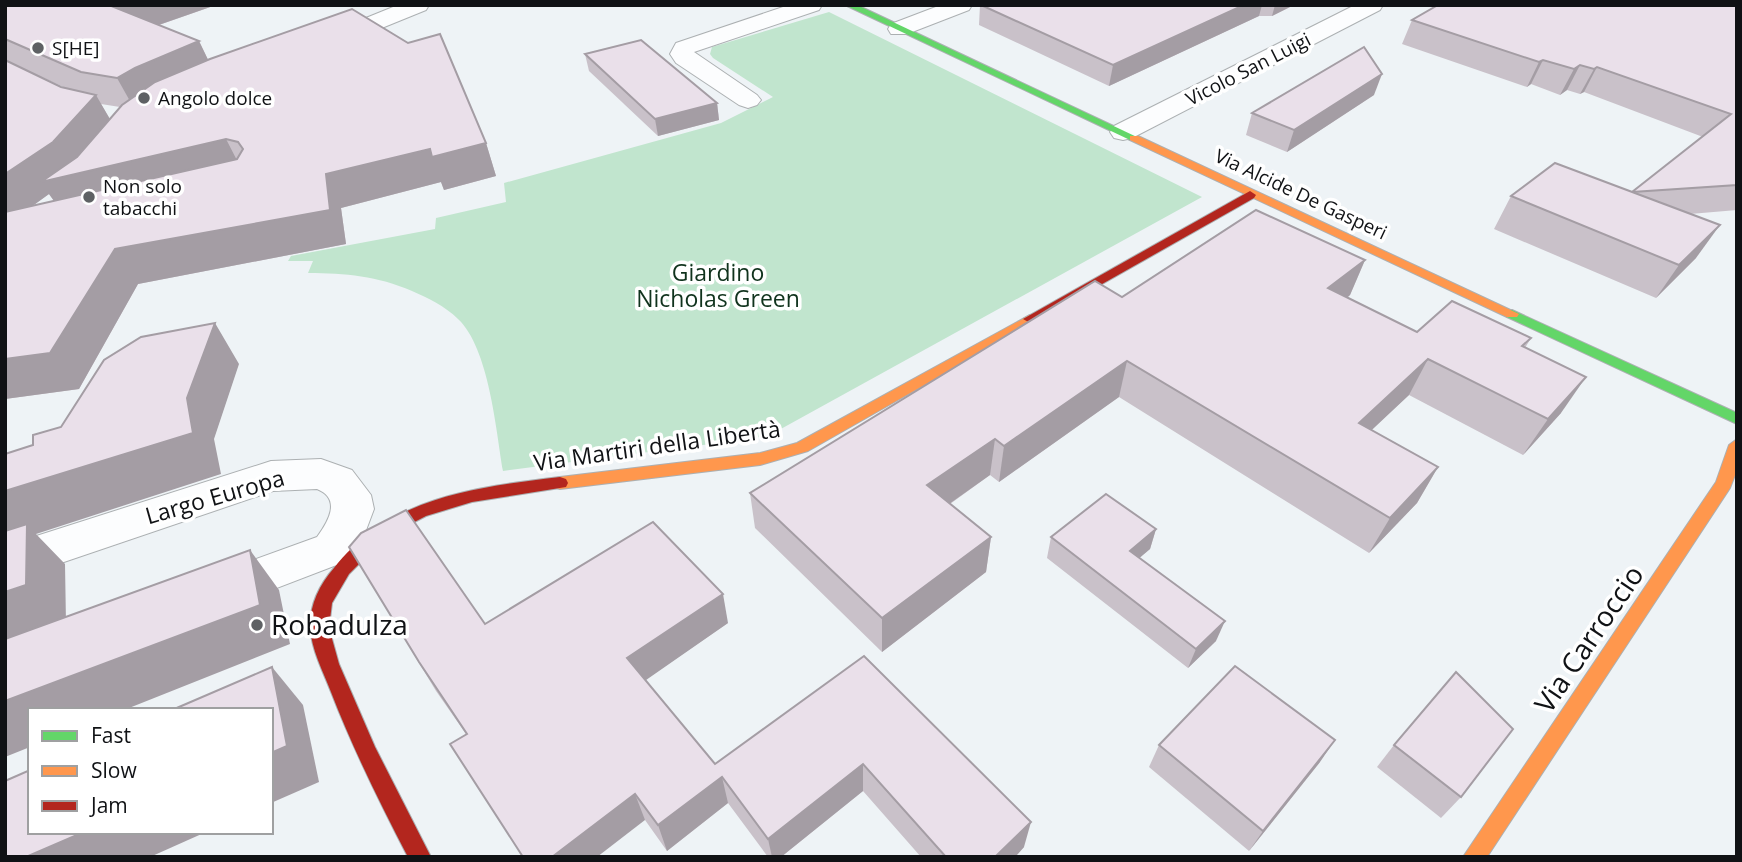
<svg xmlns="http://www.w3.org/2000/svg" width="1742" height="862" viewBox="0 0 1742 862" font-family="'Open Sans',sans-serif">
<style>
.green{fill:#c1e5ce}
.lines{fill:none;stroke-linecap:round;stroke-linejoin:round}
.street-casing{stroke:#acb0b2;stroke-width:2}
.fast-casing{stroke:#acb0b2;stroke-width:2}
.slow-casing{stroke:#acb0b2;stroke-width:2}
.jam-casing{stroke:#acb0b2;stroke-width:2}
.street{fill:#fcfdfe;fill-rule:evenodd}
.fast{fill:#63d668;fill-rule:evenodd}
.slow{fill:#ff974d;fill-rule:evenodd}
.jam{fill:#b3261e;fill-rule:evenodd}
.wall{fill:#c9c1c9;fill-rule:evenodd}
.shaded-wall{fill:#a49da4}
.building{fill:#eae0ea;stroke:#a49da4;stroke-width:2}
.poi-dot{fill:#5e6164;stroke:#fff;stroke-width:2.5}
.labels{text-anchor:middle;stroke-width:7;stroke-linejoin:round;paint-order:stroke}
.far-poi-label{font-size:19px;fill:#101215;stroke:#fff;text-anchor:start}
.far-street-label{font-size:19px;fill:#101215;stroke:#fff}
.park-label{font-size:23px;fill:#10331d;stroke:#fff}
.street-label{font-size:23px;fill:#101215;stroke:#fff}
.near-poi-label{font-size:28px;fill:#101215;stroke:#fff;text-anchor:start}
.near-street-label{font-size:28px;fill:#101215;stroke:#fff}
</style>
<rect width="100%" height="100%" fill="#eef3f6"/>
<path class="green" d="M829,12L1202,197L779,430L759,437L734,441L503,471C496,430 489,348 458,319C445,306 428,298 412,291C377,276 346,273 308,273L313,261H288L291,256L435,229L436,218L506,202L504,183L721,123L773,97L713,58L710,54L712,47Z"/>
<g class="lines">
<g class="street-casing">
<g id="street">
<polygon points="398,5 429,5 426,10 335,47 319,47 315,42 319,37"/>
<polygon points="789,5 822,5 819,10 694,52 757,95 761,100 757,105 748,108 739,105 676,63 670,54 676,43"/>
<polygon points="941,5 972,5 969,10 907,34 891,34 888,29 891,24"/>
<polygon points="1355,5 1383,5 1380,10 1132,138 1123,140 1114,138 1110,132 1114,126"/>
<path d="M321,459L352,470L371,495L374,509L362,541L347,561L217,611L201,605L195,592L201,579L317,537C328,522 342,499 317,489L273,491L5,582V546L271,461Z"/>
</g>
</g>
<g class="fast-casing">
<g id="fast">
<polygon points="845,5 857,5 1139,138 1130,140"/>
<polygon points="1512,310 1737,413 1737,424 1507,317 1505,314 1507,311"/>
</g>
</g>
<g class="slow-casing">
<g id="slow">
<polygon points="1130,136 1138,136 1519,314 1517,317 1507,317 1130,140"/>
<polygon points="1030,315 1035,316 1037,319 1035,322 808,451 760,465 560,489 554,487 552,483 554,479 560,477 760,453 797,443"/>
<polygon points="1737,439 1737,470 1730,488 1487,857 1463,857 1716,482 1729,445"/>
</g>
</g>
<g class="jam-casing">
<g id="jam">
<polygon points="1250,191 1256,195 1254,198 1035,322 1030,323 1023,319"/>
<path d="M560,477L566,479L568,483L566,487L472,502L426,516L401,529L377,546L349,574L332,603L329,628L339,664L375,747L431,857H408C380,803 353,749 331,692C323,671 311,649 310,626C310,604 320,584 334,568C389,497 477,487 560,477Z"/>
</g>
</g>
<use href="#street" class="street"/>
<use href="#fast" class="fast"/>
<use href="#slow" class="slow"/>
<use href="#jam" class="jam"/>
</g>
<g class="wall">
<path d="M5,5H216L159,25L199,41L208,60L486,143L496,176L444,190L441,182L341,208L346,244L138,284L79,389L5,399ZM17,66L68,89L61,87ZM101,104L120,107L110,119ZM49,194L54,201L32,206Z"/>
<polygon points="980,5 1294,5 1272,16 1259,16 1109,86 979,25"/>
<polygon points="1737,5 1737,210 1690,214 1696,258 1656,298 1494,229 1511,196 1633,192 1703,137 1584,92 1580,94 1567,90 1560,95 1531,84 1527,87 1402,44 1412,20"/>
<polygon points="585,54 717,103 719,120 658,136 589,71"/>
<polygon points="1374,95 1287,152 1246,135 1252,113"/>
<polygon points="1365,260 1350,295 1347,298 1417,332 1531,338 1525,348 1561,413 1523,455 1409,395 1371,430 1438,467 1417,503 1369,553 1119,397 999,482 990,475 950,504 991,537 986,572 882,652 755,528 750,493 1122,297"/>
<polygon points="1156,529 1150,549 1139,558 1216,641 1188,668 1047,558 1051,537"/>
<polygon points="349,547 485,624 728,623 645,680 715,764 864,656 1024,847 1015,857 921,857 863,791 781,857 768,857 728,803 667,851 645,820 466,734 436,691"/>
<polygon points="1159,745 1320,762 1249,851 1149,767"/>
<polygon points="1394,745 1461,797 1441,818 1377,767"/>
</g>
<g class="shaded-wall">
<polygon points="113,5 216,5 127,36 111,6"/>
<polygon points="1244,5 1262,5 1259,16 1109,86 1113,65"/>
<polygon points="1275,5 1294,5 1272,16"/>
<polygon points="199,41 214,72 135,110 117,78 135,68"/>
<polygon points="1543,60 1531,84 1527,87 1539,62"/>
<polygon points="1580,65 1567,90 1560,95 1574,69"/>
<polygon points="1597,67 1584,92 1580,94 1594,69"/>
<polygon points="1382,74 1374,95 1287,152 1294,130"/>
<polygon points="96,95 115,128 226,139 243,172 65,216 49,194 5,226 5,174"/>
<polygon points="717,103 719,120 658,136 655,119"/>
<polygon points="486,143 496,176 444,190 441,182 341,208 346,244 138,284 79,389 5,399 5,359 115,249 326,174 430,149"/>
<polygon points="1720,225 1696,258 1656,298 1679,265"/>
<polygon points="1365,260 1350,295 1314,324 1328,288"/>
<polygon points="215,323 239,364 214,439 221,474 36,534 65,564 66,624 5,647 5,491 187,398"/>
<polygon points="1428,359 1409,395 1341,459 1359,423"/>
<polygon points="1127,361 1119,397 999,482 1004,446"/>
<polygon points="1586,377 1561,413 1523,455 1548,419"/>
<polygon points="995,439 990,475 925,521 927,485"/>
<polygon points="1438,467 1417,503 1369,553 1390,518"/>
<polygon points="1156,529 1150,549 1123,572 1130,551"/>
<polygon points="991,537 986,572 882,652 882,618"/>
<polygon points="250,550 279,590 290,644 124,710 30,710 30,747 5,757 5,701"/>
<polygon points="723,594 728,623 636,687 627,658"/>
<polygon points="1225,621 1216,641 1188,668 1196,649"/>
<polygon points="272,667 303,705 319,782 271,803"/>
<polygon points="1335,740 1320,762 1249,851 1263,831"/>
<polygon points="863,764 863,791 781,857 772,857 768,839"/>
<polygon points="722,777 728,803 667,851 658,825"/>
<polygon points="635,794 645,820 597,857 552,857"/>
<polygon points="1031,822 1024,847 1015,857 995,857"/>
<polygon points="84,832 206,832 150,857 26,857"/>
</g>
<g class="building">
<polygon points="5,5 113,5 111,6 199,41 135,68 117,78 81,72 5,39"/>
<polygon points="981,5 1244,5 1113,65"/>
<polygon points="1438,5 1737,5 1737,185 1632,192 1731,114 1597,67 1594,69 1580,65 1574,69 1543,60 1539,62 1412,20"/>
<polygon points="352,9 408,43 440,34 486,143 432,157 430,149 326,174 330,210 115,249 50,353 5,359 5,212 237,159 243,149 238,142 226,139 41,182 77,157 122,105 155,82 210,59"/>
<polygon points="641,40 717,103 655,119 585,54"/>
<polygon points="1364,47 1382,74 1294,130 1252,113"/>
<polygon points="5,60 61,87 96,95 53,142 5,174"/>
<polygon points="1555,163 1720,225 1679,265 1511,196"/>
<polygon points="1256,210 1365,260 1328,288 1417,332 1452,301 1531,338 1522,346 1586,377 1548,419 1428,359 1359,423 1438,467 1390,518 1127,361 1004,446 995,439 927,485 991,537 882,618 750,493 1095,281 1122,297"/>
<polygon points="215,323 187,398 193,433 5,491 5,454 33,445 33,435 61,427 104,360 141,337"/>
<polygon points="1106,494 1156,529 1130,551 1225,621 1196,649 1051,537"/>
<polygon points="406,510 485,624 653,522 723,594 627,658 715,764 864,656 1031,822 995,857 946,857 863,764 768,839 722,777 658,825 635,794 552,857 523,857 450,744 467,734 419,662 349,547 361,533"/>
<polygon points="27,524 26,585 5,592 5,531"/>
<polygon points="250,550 260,605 5,701 5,639"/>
<polygon points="1235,666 1335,740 1263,831 1159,745"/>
<polygon points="272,667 287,746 271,753 271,710 172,710"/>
<polygon points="1456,672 1513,729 1461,797 1394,745"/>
<polygon points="30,770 30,832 84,832 26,857 5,857 5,781"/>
</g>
<g class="poi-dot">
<circle cx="38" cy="48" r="7"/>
<circle cx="144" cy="98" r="7"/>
<circle cx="89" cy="197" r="7"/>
<circle cx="257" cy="625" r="7"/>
</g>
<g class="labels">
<g class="far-poi-label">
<text x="52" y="55">S[HE]</text>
<text x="158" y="105">Angolo dolce</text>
<text x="103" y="193">Non solo<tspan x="103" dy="22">tabacchi</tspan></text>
</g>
<g class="far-street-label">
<text transform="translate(1248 69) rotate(-27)" y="7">Vicolo San Luigi</text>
<text transform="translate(1301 194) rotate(25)" y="7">Via Alcide De Gasperi</text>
</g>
<g class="park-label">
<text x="718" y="281">Giardino<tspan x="718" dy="26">Nicholas Green</tspan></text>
</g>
<g class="street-label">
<text transform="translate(657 446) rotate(-8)" y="8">Via Martiri della Libertà</text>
<text transform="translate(215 497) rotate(-16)" y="8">Largo Europa</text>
</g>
<g class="near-poi-label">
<text x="271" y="635">Robadulza</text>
</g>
<g class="near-street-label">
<text transform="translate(1589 639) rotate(-56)" y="10">Via Carroccio</text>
</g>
</g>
<rect width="1742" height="862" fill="none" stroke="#101215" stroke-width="14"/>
<rect x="28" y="708" width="245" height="126" fill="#ffffff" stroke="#9fa0a1" stroke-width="2"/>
<rect x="42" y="731" width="35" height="10" fill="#63d668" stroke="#9fa0a1" stroke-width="2"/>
<text x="91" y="743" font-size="21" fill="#101215">Fast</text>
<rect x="42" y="766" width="35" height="10" fill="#ff974d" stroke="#9fa0a1" stroke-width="2"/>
<text x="91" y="778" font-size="21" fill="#101215">Slow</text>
<rect x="42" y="801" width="35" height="10" fill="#b3261e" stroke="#9fa0a1" stroke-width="2"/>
<text x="91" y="813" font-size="21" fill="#101215">Jam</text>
</svg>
